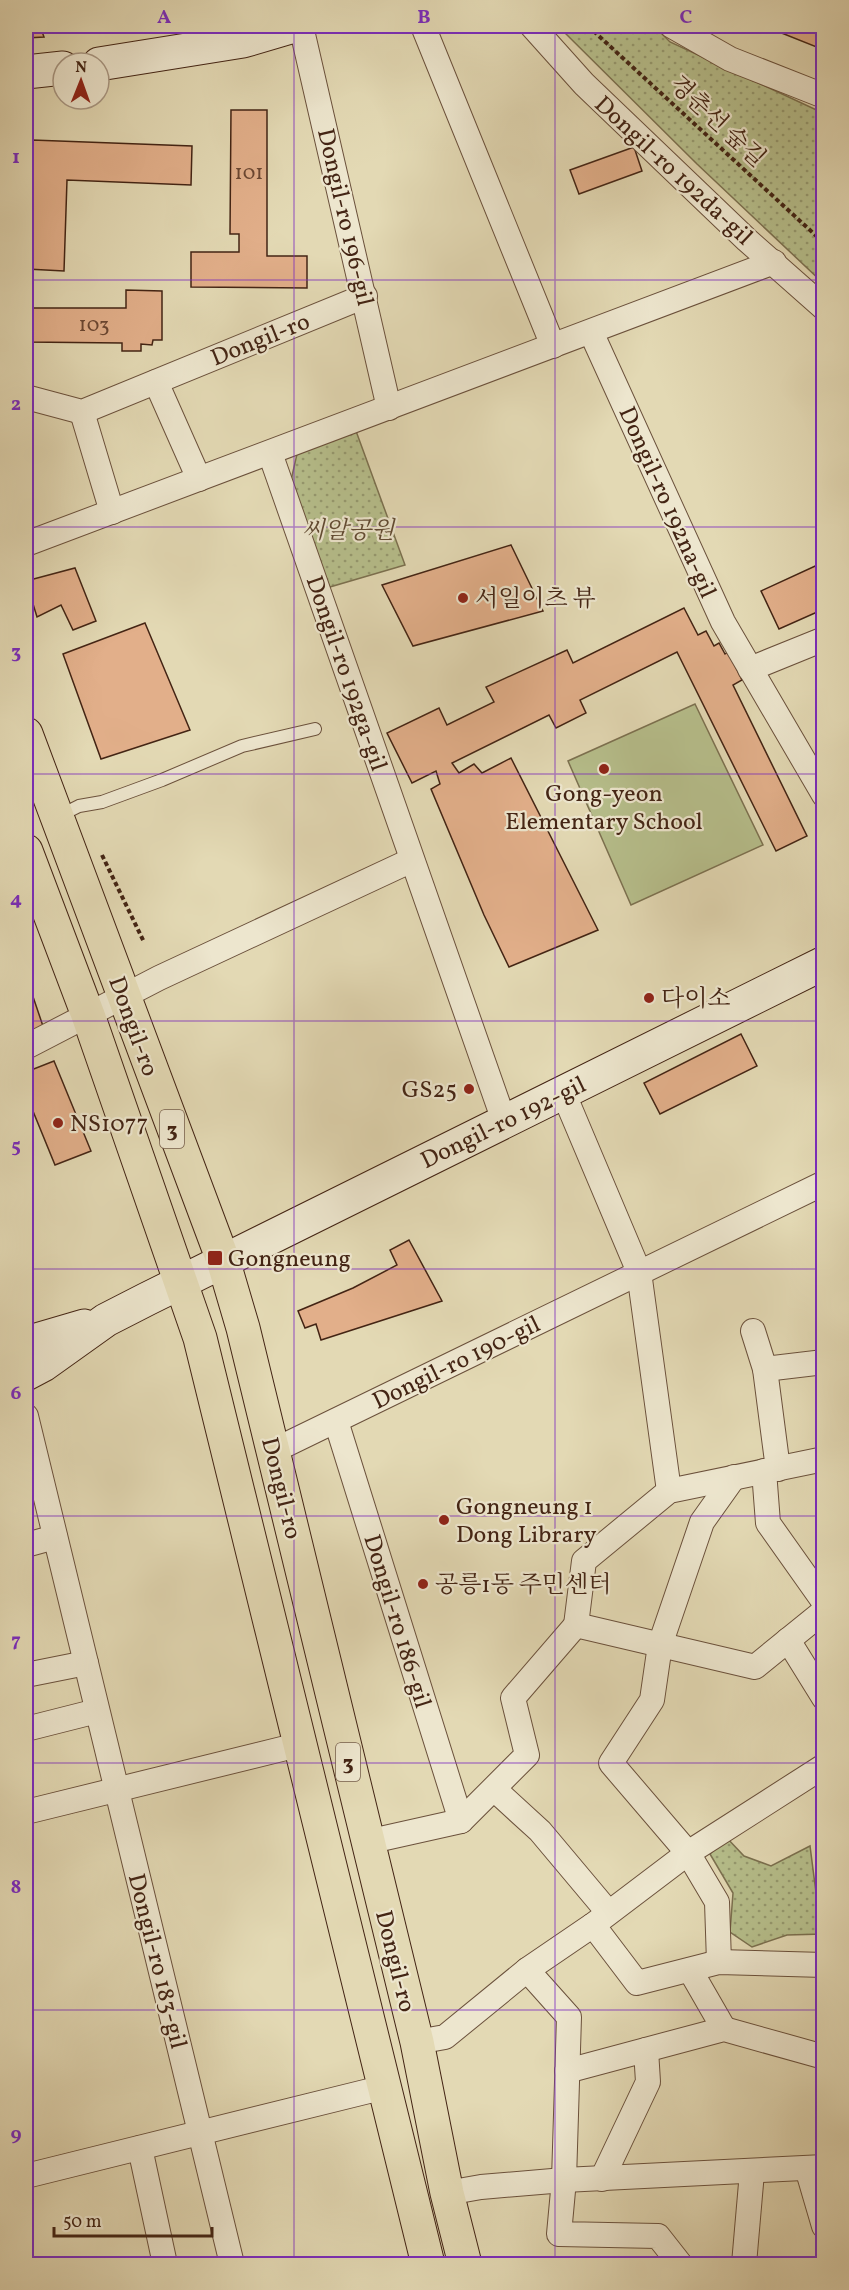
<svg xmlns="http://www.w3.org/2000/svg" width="849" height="2290" viewBox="0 0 849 2290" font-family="Vollkorn,'Noto Serif KR',serif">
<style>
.green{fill:url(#green-dots);stroke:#7c7150;stroke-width:1.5}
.pitch{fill:#b6be8b;stroke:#7c7150;stroke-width:1.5}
.building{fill:#e2af8a;stroke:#432414;stroke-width:1.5}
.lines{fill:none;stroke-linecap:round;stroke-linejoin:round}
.lane-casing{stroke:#6b513c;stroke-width:14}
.street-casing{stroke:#6b513c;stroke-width:26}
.secondary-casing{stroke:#432414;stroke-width:35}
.primary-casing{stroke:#432414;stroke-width:35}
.path{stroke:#432414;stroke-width:4;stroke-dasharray:4.5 3;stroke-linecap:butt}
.lane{stroke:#ede6ce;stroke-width:12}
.street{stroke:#ede6ce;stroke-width:24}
.secondary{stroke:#ede6ce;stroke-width:33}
.primary{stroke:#e3d9b4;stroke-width:33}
.grid{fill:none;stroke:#7b2cbf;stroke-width:1.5;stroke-opacity:0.55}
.poi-dot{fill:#8f2418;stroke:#ede6ce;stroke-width:2}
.labels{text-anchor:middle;stroke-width:4.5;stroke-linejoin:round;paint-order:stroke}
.number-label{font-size:21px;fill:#6b4732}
.shield{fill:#ede6ce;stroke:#765e4c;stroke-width:1.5}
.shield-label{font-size:22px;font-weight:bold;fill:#432414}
.street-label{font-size:24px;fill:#432414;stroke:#ede6ce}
.park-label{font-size:24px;font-style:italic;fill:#604a32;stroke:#ede6ce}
.poi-label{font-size:24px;fill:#432414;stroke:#ede6ce;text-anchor:start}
.neatline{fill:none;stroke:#7b2cbf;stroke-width:2}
.grid-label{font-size:20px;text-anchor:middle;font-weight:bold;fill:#7b2cbf}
</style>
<defs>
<pattern id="green-dots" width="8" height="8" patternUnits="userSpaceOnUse" patternTransform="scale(1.5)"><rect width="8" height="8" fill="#b6be8b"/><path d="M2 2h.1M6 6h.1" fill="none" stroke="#969a70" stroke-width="1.8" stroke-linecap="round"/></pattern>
</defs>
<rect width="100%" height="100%" fill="#e3d9b4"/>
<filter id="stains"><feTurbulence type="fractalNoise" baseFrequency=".00333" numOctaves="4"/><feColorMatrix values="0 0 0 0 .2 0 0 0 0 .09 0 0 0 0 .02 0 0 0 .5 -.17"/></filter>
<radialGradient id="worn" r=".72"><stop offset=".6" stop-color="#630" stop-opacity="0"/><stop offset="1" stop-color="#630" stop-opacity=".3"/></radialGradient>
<g class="green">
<polygon points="558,26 654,26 670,42 823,113 823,283 697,164"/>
<polygon points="356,431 405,565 323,589 289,489 297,454"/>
<polygon points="726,1837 744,1856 771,1866 810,1846 818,1908 823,1910 823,1934 787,1935 752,1947 730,1932 733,1893 710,1854"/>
</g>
<polygon class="pitch" points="695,704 763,845 631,905 568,761"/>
<g class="building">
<polygon points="26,26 40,26 44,37 26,38"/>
<polygon points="764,26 824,26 824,50"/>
<polygon points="231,110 267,110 267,256 307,256 307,288 191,287 191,252 239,252 239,234 230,234"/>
<polygon points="32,140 192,146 191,185 67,180 64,271 27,269"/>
<polygon points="634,147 642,171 579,194 570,170"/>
<polygon points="126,290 162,291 162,340 153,340 152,345 141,344 141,351 122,351 122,343 26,342 26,308 126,308"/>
<polygon points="511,545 543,611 413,646 382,585"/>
<polygon points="824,562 824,609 779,629 761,591"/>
<polygon points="75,568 96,621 73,630 61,605 37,617 26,581"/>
<polygon points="684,608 698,635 706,631 714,646 719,643 725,654 728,652 742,680 733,685 807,836 776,851 677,652 580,700 586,713 556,728 549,715 452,763 459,773 474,764 482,773 511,758 598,930 509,967 484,915 431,789 440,784 436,771 412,783 387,733 439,708 447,725 494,702 486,687 567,650 573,663"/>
<polygon points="145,623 190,730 101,759 63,654"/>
<polygon points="26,976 46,1035 26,1042"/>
<polygon points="741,1034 757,1066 660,1114 644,1083"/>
<polygon points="54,1061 91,1151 55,1165 26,1094 26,1072"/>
<polygon points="409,1240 442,1301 321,1340 316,1324 305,1328 298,1311 353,1288 397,1265 390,1250"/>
</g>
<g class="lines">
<g class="lane-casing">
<polyline id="lane" points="59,816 79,806 102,802 162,780 242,746 315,729"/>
</g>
<g class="street-casing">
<g id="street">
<polyline points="301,26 389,408"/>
<polyline points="423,26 553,346"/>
<polyline points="532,26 584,84 747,240 824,308"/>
<polyline points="672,26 730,59 824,96"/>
<polyline points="591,332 723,622 824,795"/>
<polyline points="156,382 199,479"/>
<polyline points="26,397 82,412 365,296"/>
<polyline points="82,412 112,512"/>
<polyline points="270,453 504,1121"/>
<polyline points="26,544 774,262"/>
<polyline points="750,669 824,639"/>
<polyline points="26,1047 159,978 412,860"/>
<polyline points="563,1092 639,1272 669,1491"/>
<polyline points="753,1331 765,1369 778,1469"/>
<polyline points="765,1369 824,1362"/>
<polyline points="26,1416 232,2264"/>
<polyline points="336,1421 461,1821"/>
<polyline points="273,1451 824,1183"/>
<polyline points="824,1459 669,1491 584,1561 576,1625 755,1667 824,1611"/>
<polyline points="764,1471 768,1523 824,1602"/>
<polyline points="26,1545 55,1537"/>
<polyline points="788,1640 824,1698"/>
<polyline points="26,1675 86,1663"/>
<polyline points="26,1729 97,1711"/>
<polyline points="494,1789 540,1831 608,1912"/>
<polyline points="26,1812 302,1744"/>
<polyline points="367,1842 461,1821 527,1755 513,1698 576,1625"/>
<polyline points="593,1925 637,1983 719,1962 824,1965"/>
<polyline points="719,1962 717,1902 688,1853 611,1763 652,1700 660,1645 702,1522 734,1477"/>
<polyline points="527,1970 569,2017 564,2180 559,2234 658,2236 680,2264"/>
<polyline points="690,1970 724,2029"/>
<polyline points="417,2042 445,2037 527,1970 593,1925 688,1853 824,1766"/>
<polyline points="567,2071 724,2029 824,2057"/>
<polyline points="140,2148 165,2264"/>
<polyline points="807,2168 824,2226"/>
<polyline points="26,2176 385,2087"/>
<polyline points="602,2179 648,2082 646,2050"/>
<polyline points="447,2193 481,2187 564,2180 824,2167"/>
<polyline points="744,2264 752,2172"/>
</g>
</g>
<g class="secondary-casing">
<g id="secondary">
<polyline points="99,64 243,41 294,26"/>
<polyline points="26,72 63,68"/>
<polyline points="26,1343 84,1326"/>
<polyline points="26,1374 43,1365 106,1320 147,1299 824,963"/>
</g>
</g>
<g class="primary-casing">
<g id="primary">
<polyline points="26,734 223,1260 243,1328 417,2042 447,2193 465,2264"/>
<polyline points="26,851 88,1015 200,1338 428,2264"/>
</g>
</g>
<g class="path">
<polyline points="588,26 824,243"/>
<polyline points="102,855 144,942"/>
</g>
<use href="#lane" class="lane"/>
<use href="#street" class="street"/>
<use href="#secondary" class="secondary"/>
<use href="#primary" class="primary"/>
</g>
<path class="grid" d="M294,26V2264M555,26V2264M26,280H824M26,527H824M26,774H824M26,1021H824M26,1269H824M26,1516H824M26,1763H824M26,2010H824"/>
<g class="poi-dot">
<circle cx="463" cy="598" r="6"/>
<circle cx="604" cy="769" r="6"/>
<circle cx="649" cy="998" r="6"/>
<circle cx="469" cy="1089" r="6"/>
<circle cx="58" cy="1123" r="6"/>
<rect x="207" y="1250" width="16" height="16" rx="3"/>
<circle cx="444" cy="1520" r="6"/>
<circle cx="423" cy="1584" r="6"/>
</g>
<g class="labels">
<g class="number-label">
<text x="249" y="179">101</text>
<text x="94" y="331">103</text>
</g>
<g class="shield">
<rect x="160" y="1110" width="24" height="38" rx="4.5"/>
<rect x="336" y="1743" width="24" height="38" rx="4.5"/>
</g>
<g class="shield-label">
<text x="172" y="1137">3</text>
<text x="348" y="1770">3</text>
</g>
<g class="street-label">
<text transform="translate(718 121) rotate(43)" y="8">경춘선 숲길</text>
<text transform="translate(674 170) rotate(43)" y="8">Dongil-ro 192da-gil</text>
<text transform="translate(346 217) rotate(77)" y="8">Dongil-ro 196-gil</text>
<text transform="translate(260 339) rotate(-22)" y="8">Dongil-ro</text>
<text transform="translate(668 502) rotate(66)" y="8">Dongil-ro 192na-gil</text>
<text transform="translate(347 673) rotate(71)" y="8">Dongil-ro 192ga-gil</text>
<text transform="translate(134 1026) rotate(70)" y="8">Dongil-ro</text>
<text transform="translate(503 1122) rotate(-26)" y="8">Dongil-ro 192-gil</text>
<text transform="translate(456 1362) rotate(-26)" y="8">Dongil-ro 190-gil</text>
<text transform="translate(282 1488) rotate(76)" y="8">Dongil-ro</text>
<text transform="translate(398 1621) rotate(73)" y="8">Dongil-ro 186-gil</text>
<text transform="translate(158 1961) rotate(76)" y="8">Dongil-ro 183-gil</text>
<text transform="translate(396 1961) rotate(76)" y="8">Dongil-ro</text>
</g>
<g class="park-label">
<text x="348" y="538">씨알공원</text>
</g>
<g class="poi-label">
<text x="475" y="606">서일이츠 뷰</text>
<text x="604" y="801" text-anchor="middle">Gong-yeon<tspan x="604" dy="28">Elementary School</tspan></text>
<text x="661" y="1006">다이소</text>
<text x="457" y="1097" text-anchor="end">GS25</text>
<text x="70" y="1131">NS1077</text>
<text x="228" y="1266">Gongneung</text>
<text x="456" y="1514">Gongneung 1<tspan x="456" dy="28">Dong Library</tspan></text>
<text x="435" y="1592">공릉1동 주민센터</text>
</g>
</g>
<rect width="849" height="2290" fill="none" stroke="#e3d9b4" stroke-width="66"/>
<g transform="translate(81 81) rotate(1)"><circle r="28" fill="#ede6ce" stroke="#a99884" stroke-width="1.5"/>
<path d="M0-4.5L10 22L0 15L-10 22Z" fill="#8f2418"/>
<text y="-9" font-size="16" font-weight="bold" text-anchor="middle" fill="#432414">N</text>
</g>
<path d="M54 2227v9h158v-9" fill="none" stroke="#432414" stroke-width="3"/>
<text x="63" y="2227" font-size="18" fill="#432414" stroke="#ede6ce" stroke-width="4.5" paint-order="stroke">50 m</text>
<rect x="33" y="33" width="783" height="2224" class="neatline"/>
<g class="grid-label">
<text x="164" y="23">A</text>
<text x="424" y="23">B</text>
<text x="686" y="23">C</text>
<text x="16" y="163">1</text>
<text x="16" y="410">2</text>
<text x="16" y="658">3</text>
<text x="16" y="905">4</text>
<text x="16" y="1152">5</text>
<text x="16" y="1399">6</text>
<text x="16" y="1646">7</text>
<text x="16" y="1893">8</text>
<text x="16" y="2140">9</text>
</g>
<rect width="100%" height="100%" filter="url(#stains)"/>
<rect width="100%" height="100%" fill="url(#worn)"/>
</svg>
